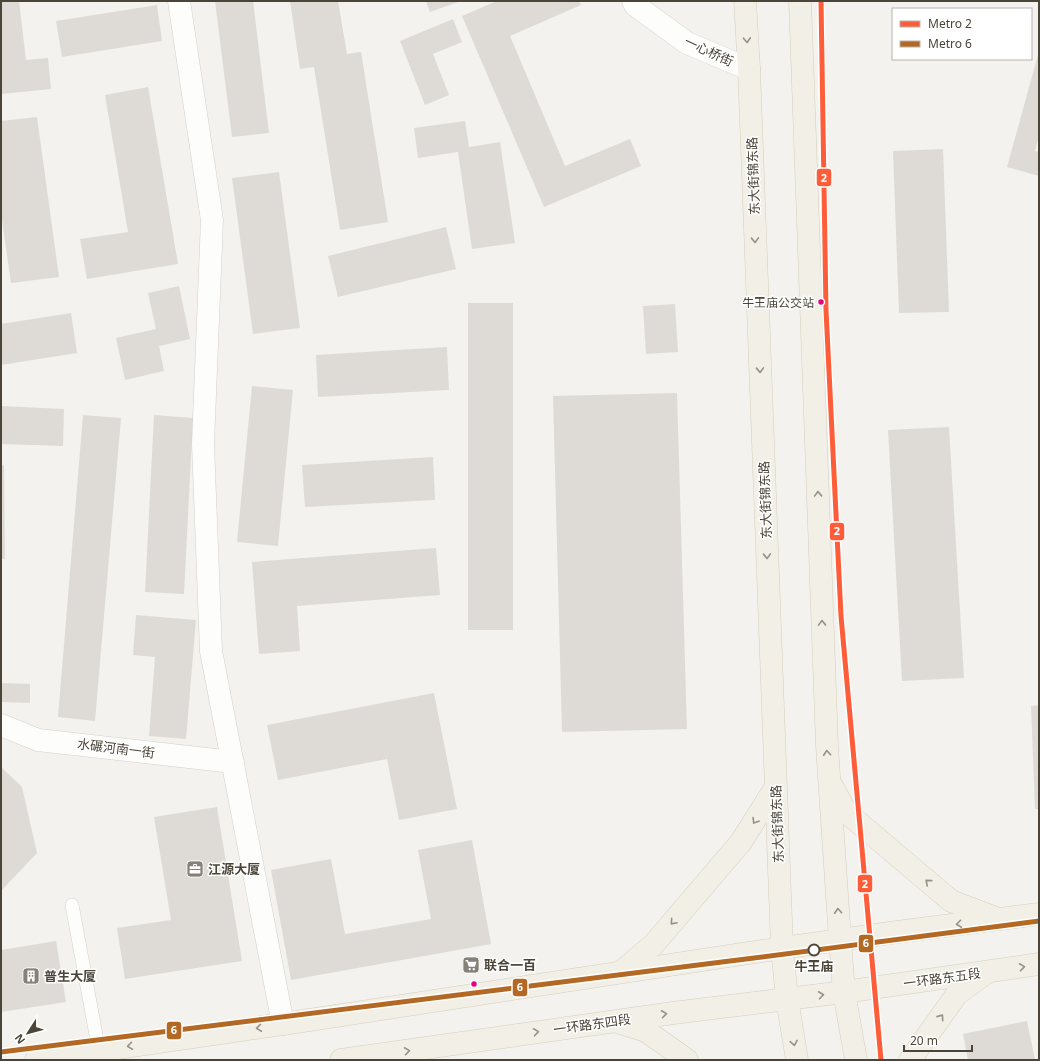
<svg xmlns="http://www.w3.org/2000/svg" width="1040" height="1061" viewBox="0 0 1040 1061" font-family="'Noto Sans','Noto Sans SC',sans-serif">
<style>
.building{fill:#dedbd6}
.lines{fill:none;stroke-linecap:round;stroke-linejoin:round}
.service-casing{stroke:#d2d0cb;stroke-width:14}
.minor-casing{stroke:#d2d0cb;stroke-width:23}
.primary-casing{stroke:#d6cebb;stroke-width:23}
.service{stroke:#fdfdfc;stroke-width:13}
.minor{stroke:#fdfdfc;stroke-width:22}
.primary{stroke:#f2efe6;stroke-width:22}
.metro-1-casing{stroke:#fff;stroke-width:8}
.metro-2-casing{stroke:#fff;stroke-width:8}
.metro-1{stroke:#ff5c39;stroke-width:5}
.metro-2{stroke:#b36924;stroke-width:5}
.oneway{stroke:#969187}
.bus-dot{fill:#e5007d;stroke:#fff;stroke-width:1.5}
.stop-dot{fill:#fff;stroke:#4b4439;stroke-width:2}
.labels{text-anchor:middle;stroke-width:3;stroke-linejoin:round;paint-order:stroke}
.bus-label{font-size:12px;fill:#4b4439;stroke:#fff;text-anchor:end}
.street-label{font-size:13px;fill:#4b4439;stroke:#fff}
.poi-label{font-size:13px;font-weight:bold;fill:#4b4439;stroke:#fff;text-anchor:start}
.stop-label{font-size:13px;font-weight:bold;fill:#4b4439;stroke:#fff}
.line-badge{stroke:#fff;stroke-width:1.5}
.badge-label{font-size:11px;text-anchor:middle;font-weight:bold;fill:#fff}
</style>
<rect width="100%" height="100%" fill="#f4f2ee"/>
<g class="building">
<polygon points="1,1 19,1 26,60 48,58 51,89 1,94"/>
<polygon points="215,1 253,1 269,133 232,137"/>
<polygon points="290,1 338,1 347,54 361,52 388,222 340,230 314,67 300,69"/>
<polygon points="426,1 461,1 430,12"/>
<polygon points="497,1 579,1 581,5 510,36 565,166 630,139 641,166 544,207 462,16"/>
<polygon points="157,5 162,41 62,57 56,21"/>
<polygon points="453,19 462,42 433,54 449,95 425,105 400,41"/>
<polygon points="1039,51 1039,136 1035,151 1039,152 1039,176 1007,167"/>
<polygon points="148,87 178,264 87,279 80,239 128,232 105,95"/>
<polygon points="37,117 59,277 11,283 1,213 1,121"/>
<polygon points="465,121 469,147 500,142 515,243 472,249 458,152 418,158 414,128"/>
<polygon points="943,149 949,312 899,313 893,151"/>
<polygon points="279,172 300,328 253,334 232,178"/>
<polygon points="446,227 456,269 338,297 328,256"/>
<polygon points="179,286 190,339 159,346 164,371 125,380 116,338 156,329 148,293"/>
<rect x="468" y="303" width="45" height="327"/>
<polygon points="675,304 678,352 646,354 643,306"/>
<polygon points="71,313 77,353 1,365 1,324"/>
<polygon points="447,347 449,390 318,397 316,355"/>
<polygon points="252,386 293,390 278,546 237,542"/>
<polygon points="677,393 687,729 562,732 553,396"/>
<polygon points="1,406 64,409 63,446 1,444"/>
<polygon points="83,415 121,418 95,721 58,717"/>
<polygon points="154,415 193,418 184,594 145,592"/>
<polygon points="949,427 964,678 902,681 888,430"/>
<polygon points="433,457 435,500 305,507 302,465"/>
<polygon points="4,465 5,559 1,559 1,466"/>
<polygon points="436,548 440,595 297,606 300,651 259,654 252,562"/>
<polygon points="136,615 196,620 186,739 149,736 155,657 133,655"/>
<polygon points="1,683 30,684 30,703 1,702"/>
<polygon points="434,693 457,809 399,820 387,759 278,780 267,725"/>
<polygon points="1039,705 1039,809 1035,809 1031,706"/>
<polygon points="1,767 22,787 37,853 1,891"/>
<polygon points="217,807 242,961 125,979 117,928 171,920 154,817"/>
<polygon points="472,840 491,944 291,980 271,870 331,859 345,934 431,919 418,850"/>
<polygon points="56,941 66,1002 1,1012 1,950"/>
<polygon points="1027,1021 1035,1060 968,1060 963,1034"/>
</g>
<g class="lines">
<g class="service-casing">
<polyline id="service" points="72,905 99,1051"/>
</g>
<g class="minor-casing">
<g id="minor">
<polyline points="179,1 212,220 203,444 211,651 283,1024"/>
<polyline points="633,1 635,5 687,43 749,69"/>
<polyline points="1,725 38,740 233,762"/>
</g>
</g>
<g class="primary-casing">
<g id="primary">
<polyline points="745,1 749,69 782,948 787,999 797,1060"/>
<polyline points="800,1 827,746 840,940 844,992 856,1060"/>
<polyline points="832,786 846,812 951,901 996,918"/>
<polyline points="621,972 654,944 741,842 775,788"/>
<polyline points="620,1023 646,1031 687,1060"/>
<polyline points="36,1060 283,1024 782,948 897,932 1039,914"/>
<polyline points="341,1060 673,1013 844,992 1039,964"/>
<polyline points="910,1060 957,994 986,973"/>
</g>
</g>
<use href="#service" class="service"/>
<use href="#minor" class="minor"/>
<use href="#primary" class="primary"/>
<g class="metro-1-casing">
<polyline id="metro-1" points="821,1 826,310 841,616 881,1060"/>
</g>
<g class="metro-2-casing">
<polyline id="metro-2" points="1,1052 746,959 1039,921"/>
</g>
<use href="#metro-1" class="metro-1"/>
<use href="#metro-2" class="metro-2"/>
</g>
<defs><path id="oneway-chevron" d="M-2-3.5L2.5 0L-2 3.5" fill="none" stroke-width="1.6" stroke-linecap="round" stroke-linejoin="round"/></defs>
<g class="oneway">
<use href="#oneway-chevron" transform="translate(747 40) rotate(87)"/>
<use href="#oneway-chevron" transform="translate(755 240) rotate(88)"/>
<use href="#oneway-chevron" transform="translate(760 370) rotate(88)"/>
<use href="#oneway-chevron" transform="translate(818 494) rotate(-92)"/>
<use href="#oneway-chevron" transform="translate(767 556) rotate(88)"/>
<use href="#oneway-chevron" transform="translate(822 623) rotate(-92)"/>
<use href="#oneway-chevron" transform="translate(827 753) rotate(-94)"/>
<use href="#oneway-chevron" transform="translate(755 821) rotate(122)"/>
<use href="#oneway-chevron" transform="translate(928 882) rotate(-139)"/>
<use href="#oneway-chevron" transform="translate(838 911) rotate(-94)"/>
<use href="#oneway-chevron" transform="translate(673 922) rotate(131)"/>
<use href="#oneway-chevron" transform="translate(959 924) rotate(173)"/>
<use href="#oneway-chevron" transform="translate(1022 967) rotate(-8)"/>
<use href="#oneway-chevron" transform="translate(821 995) rotate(-7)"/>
<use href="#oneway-chevron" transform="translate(664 1014) rotate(-8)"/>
<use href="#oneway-chevron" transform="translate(941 1017) rotate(-55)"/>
<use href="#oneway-chevron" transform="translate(259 1028) rotate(172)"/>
<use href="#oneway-chevron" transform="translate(536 1032) rotate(-8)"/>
<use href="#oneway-chevron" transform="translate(794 1043) rotate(80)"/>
<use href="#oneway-chevron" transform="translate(130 1046) rotate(172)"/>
<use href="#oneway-chevron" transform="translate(407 1051) rotate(-8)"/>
</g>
<defs>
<g id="office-square" transform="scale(0.9)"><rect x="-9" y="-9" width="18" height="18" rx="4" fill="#868178" stroke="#fff"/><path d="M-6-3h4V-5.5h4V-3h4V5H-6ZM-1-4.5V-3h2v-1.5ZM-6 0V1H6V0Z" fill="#fff"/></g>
<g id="supermarket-square" transform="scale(0.9)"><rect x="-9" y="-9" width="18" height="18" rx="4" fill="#868178" stroke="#fff"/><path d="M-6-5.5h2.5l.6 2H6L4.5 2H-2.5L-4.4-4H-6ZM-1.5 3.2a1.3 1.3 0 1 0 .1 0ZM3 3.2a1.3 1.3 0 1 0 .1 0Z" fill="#fff"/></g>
<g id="building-square" transform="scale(0.9)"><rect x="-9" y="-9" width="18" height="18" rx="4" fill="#868178" stroke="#fff"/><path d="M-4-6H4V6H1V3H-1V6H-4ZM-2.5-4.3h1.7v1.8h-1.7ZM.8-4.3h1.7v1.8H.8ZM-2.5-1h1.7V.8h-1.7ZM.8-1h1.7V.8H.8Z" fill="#fff"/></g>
</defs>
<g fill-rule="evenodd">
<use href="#office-square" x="195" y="869"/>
<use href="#supermarket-square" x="471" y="965"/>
<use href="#building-square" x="31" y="976"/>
</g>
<g class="bus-dot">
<circle cx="821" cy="302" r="3.5"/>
<circle cx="474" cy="984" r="3.5"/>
</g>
<circle class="stop-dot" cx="814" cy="950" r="5.5"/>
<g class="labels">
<g class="bus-label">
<text x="814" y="307">牛王庙公交站</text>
</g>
<g class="street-label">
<text transform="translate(709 51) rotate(25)" y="5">一心桥街</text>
<text transform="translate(753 176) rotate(-92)" y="5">东大街锦东路</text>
<text transform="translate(765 500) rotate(-92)" y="5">东大街锦东路</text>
<text transform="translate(116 748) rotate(7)" y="5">水碾河南一街</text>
<text transform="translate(777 824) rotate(-92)" y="5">东大街锦东路</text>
<text transform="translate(942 978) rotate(-8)" y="5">一环路东五段</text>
<text transform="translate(592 1024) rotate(-8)" y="5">一环路东四段</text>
</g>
<g class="poi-label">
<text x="208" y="874">江源大厦</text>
<text x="484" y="970">联合一百</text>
<text x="44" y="981">普生大厦</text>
</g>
<g class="stop-label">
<text x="814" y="971">牛王庙</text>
</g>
</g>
<g class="line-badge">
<rect x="816" y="168" width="16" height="19" rx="4" fill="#ff5c39"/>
<rect x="829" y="522" width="16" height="19" rx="4" fill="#ff5c39"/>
<rect x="857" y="874" width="16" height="19" rx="4" fill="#ff5c39"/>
<rect x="858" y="934" width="16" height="19" rx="4" fill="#b36924"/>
<rect x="512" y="978" width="16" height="19" rx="4" fill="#b36924"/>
<rect x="166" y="1021" width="16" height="19" rx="4" fill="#b36924"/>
</g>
<g class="badge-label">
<text x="824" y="182">2</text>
<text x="837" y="535">2</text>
<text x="865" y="888">2</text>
<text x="866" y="947">6</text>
<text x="520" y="991">6</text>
<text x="174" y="1034">6</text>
</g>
<rect width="1040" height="1061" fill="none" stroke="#4b4439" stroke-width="4"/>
<rect x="892" y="8" width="140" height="52" fill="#ffffff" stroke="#b7b4b0"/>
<rect x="900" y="21" width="20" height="6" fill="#ff5c39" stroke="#b7b4b0"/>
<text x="928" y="28" font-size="12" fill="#4b4439">Metro 2</text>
<rect x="900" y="41" width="20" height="6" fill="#b36924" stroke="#b7b4b0"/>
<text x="928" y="48" font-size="12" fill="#4b4439">Metro 6</text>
<g transform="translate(28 1033) rotate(234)" stroke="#ffffff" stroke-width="3" paint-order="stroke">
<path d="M0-3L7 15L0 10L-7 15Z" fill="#4b4439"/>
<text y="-6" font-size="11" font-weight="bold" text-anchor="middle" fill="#4b4439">N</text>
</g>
<path d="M904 1045v6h68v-6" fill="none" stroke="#4b4439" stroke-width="2"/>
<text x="910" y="1045" font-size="12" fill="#4b4439" stroke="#ffffff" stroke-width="3" paint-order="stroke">20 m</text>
</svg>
